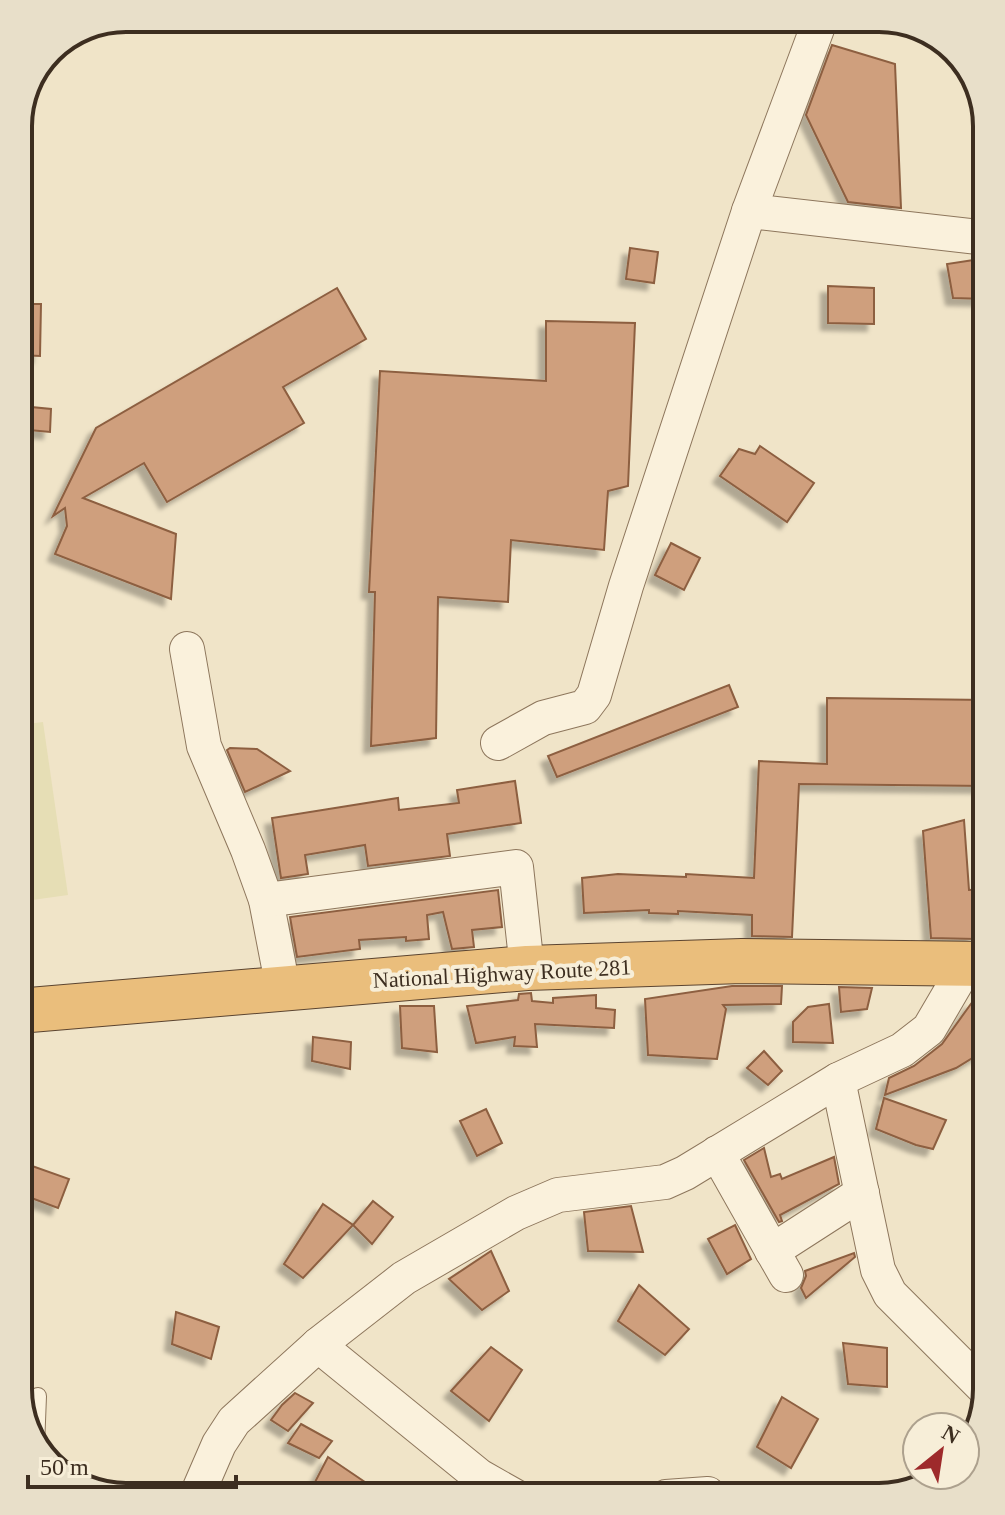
<svg xmlns="http://www.w3.org/2000/svg" width="1005" height="1515" viewBox="0 0 1005 1515" font-family="Georgia,serif">
<style>
.farmland{fill:#e6deb5}
.building{fill:#cf9f7d;stroke:#8d5f41;stroke-width:2;filter:url(#shadow)}
.lines{fill:none;stroke-linecap:round;stroke-linejoin:round}
.service-casing{stroke:#8d765c;stroke-width:18}
.minor-casing{stroke:#8d765c;stroke-width:36}
.trunk-casing{stroke:#5b4430;stroke-width:46}
.service{stroke:#faf1dc;stroke-width:16}
.minor{stroke:#faf1dc;stroke-width:34}
.trunk{stroke:#eabe7c;stroke-width:44}
.labels{text-anchor:middle;stroke-width:8;stroke-linejoin:round;paint-order:stroke}
.street-label{font-size:22px;fill:#3d2e20;stroke:#f7eed8}
.rim{fill:none;stroke:#3d2e20;stroke-width:4}
</style>
<defs>
<filter id="shadow"><feDropShadow dx="-7" dy="7" stdDeviation="2" flood-color="#0004"/></filter>
</defs>
<rect width="100%" height="100%" fill="#f0e4c8"/>
<polygon class="farmland" points="43,722 68,895 18,902 18,725"/>
<g class="building">
<polygon points="832,45 895,64 901,208 848,202 806,115"/>
<polygon points="630,248 658,252 654,283 626,279"/>
<polygon points="987,258 987,299 953,298 947,264"/>
<polygon points="828,286 874,288 874,324 828,323"/>
<polygon points="337,288 366,339 283,387 304,423 167,502 144,463 83,498 176,534 171,599 55,554 67,526 65,508 53,516 96,428"/>
<polygon points="18,304 41,304 40,356 18,355"/>
<polygon points="546,321 635,323 628,486 608,491 604,550 511,540 508,602 438,597 436,738 371,746 375,592 369,592 380,371 546,381"/>
<polygon points="21,406 51,409 50,432 19,429"/>
<polygon points="760,446 814,483 787,522 720,476 739,449 755,454"/>
<polygon points="671,543 700,558 684,590 655,575"/>
<polygon points="729,685 738,707 557,777 548,756"/>
<polygon points="827,698 987,700 987,786 799,784 792,937 752,936 752,915 678,911 678,914 649,913 649,910 584,913 582,878 618,874 686,877 686,874 754,878 759,761 827,764"/>
<polygon points="230,748 257,749 290,771 245,792 227,750"/>
<polygon points="515,781 521,823 447,834 450,856 368,866 365,845 305,855 308,874 281,878 272,818 398,798 399,810 459,803 457,790"/>
<polygon points="964,820 969,890 987,889 987,925 974,925 975,939 931,938 923,831"/>
<polygon points="498,890 502,927 472,930 474,947 452,949 443,912 427,915 429,939 406,941 406,937 359,940 360,949 297,957 290,917"/>
<polygon points="732,986 782,986 781,1004 723,1005 726,1009 717,1059 648,1055 645,999"/>
<polygon points="839,987 872,988 867,1009 841,1012"/>
<polygon points="531,993 532,1001 553,1003 553,998 596,995 596,1008 615,1010 614,1028 535,1024 537,1047 514,1046 515,1037 476,1043 467,1006 518,1000 519,994"/>
<polygon points="973,1001 987,1039 987,1049 956,1068 885,1095 889,1078 914,1066 942,1044"/>
<polygon points="829,1004 833,1043 793,1042 793,1022 808,1007"/>
<polygon points="400,1006 434,1006 437,1052 402,1048"/>
<polygon points="313,1037 351,1042 350,1069 312,1061"/>
<polygon points="764,1051 782,1071 768,1085 747,1068"/>
<polygon points="884,1098 946,1120 933,1149 916,1145 876,1129"/>
<polygon points="486,1109 502,1143 477,1156 460,1121"/>
<polygon points="764,1148 771,1177 780,1174 782,1179 834,1157 839,1184 780,1215 782,1221 779,1222 744,1160"/>
<polygon points="18,1161 69,1179 58,1208 18,1193"/>
<polygon points="373,1201 393,1217 372,1244 353,1225"/>
<polygon points="323,1204 353,1225 303,1278 284,1264"/>
<polygon points="631,1206 643,1252 588,1251 584,1212"/>
<polygon points="735,1225 751,1259 727,1274 708,1239"/>
<polygon points="491,1251 509,1291 482,1310 449,1279"/>
<polygon points="854,1253 855,1257 806,1298 801,1288 806,1276 805,1271"/>
<polygon points="639,1285 689,1329 665,1355 618,1321"/>
<polygon points="176,1312 219,1327 211,1359 172,1344"/>
<polygon points="843,1343 887,1348 887,1387 848,1384"/>
<polygon points="491,1347 522,1370 489,1421 451,1391"/>
<polygon points="295,1393 313,1403 288,1431 271,1420 282,1405"/>
<polygon points="782,1397 818,1419 791,1468 757,1447"/>
<polygon points="301,1424 332,1441 319,1458 288,1443"/>
<polygon points="328,1457 387,1497 341,1497 315,1482"/>
</g>
<g class="lines">
<g class="service-casing">
<polyline id="service" points="36,1447 38,1396"/>
</g>
<g class="minor-casing">
<g id="minor">
<polyline points="749,211 987,238"/>
<polyline points="187,649 204,746 248,850 266,900 283,988"/>
<polyline points="498,743 543,718 585,707 594,695 626,586 749,211 821,18"/>
<polyline points="266,900 516,867 527,968"/>
<polyline points="838,1080 878,1270 890,1294 987,1391"/>
<polyline points="717,1153 786,1275"/>
<polyline points="772,1251 862,1193"/>
<polyline points="318,1345 479,1476 516,1497"/>
<polyline points="196,1497 219,1444 234,1421 318,1345 404,1278 516,1213 558,1195 665,1182 685,1173 838,1080 902,1050 929,1029 967,964"/>
<polyline points="666,1497 708,1494"/>
</g>
</g>
<g class="trunk-casing">
<polyline id="trunk" points="18,1011 527,968 742,961 987,964"/>
</g>
<use href="#service" class="service"/>
<use href="#minor" class="minor"/>
<use href="#trunk" class="trunk"/>
</g>
<g class="labels">
<g class="street-label">
<text transform="translate(502 973) rotate(-3)" y="8">National Highway Route 281</text>
</g>
</g>
<path d="M0 0H1005V1515H0ZM126 32H879A94 94 0 0 1 973 126V1389A94 94 0 0 1 879 1483H126A94 94 0 0 1 32 1389V126A94 94 0 0 1 126 32Z" fill="#e8dfc9" fill-rule="evenodd"/>
<path class="rim" d="M126 32H879A94 94 0 0 1 973 126V1389A94 94 0 0 1 879 1483H126A94 94 0 0 1 32 1389V126A94 94 0 0 1 126 32Z"/>
<g transform="translate(941 1451) rotate(30)"><circle r="38" fill="#f7eed8" stroke="#ada18e" stroke-width="2"/>
<path d="M0-6L14 30L0 20L-14 30Z" fill="#9e2a2b"/>
<text y="-12" font-size="22" font-weight="bold" text-anchor="middle" fill="#3d2e20">N</text>
</g>
<path d="M28 1475v12h208v-12" fill="none" stroke="#3d2e20" stroke-width="4"/>
<text x="40" y="1475" font-size="24" fill="#3d2e20" stroke="#f7eed8" stroke-width="6" paint-order="stroke">50 m</text>
</svg>
